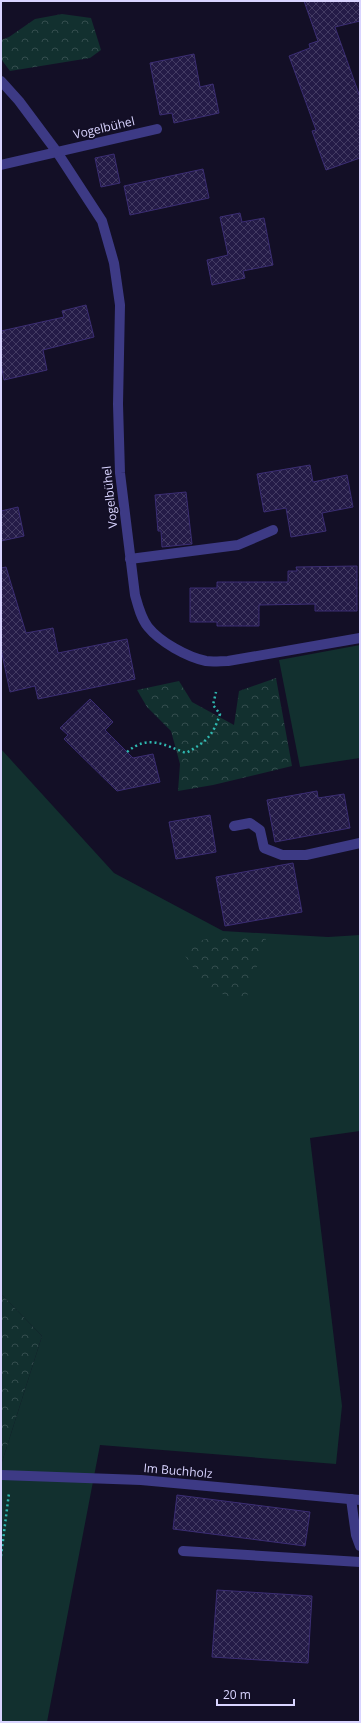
<svg xmlns="http://www.w3.org/2000/svg" width="361" height="1723" viewBox="0 0 361 1723" font-family="'Open Sans',sans-serif">
<style>
.green{fill:#12302f}
.forest{fill:url(#forest-crowns)}
.building{fill:url(#building-cross-hatch);stroke:#3b2d73}
.lines{fill:none;stroke-linecap:round;stroke-linejoin:round}
.path{stroke:#2fb8b0;stroke-width:2.5;stroke-dasharray:2 3;stroke-linecap:butt}
.minor{stroke:#3d3a85;stroke-width:10}
.labels{text-anchor:middle;stroke-width:3.5;stroke-linejoin:round;paint-order:stroke}
.street-label{font-size:12px;fill:#d9d4ff;stroke:#130f26}
</style>
<defs>
<pattern id="forest-crowns" width="20" height="18" patternUnits="userSpaceOnUse"><rect width="20" height="18" fill="#12302f"/><path d="M2 6a3 3 0 1 1 6 0M12 15a3 3 0 1 1 6 0" fill="none" stroke="#344d4e"/></pattern>
<pattern id="building-cross-hatch" width="8" height="8" patternUnits="userSpaceOnUse"><rect width="8" height="8" fill="#241b47"/><path d="M0 0l8 8M0 8l8-8" fill="none" stroke="#433b63"/></pattern>
</defs>
<rect width="100%" height="100%" fill="#130f26"/>
<g class="green">
<polygon points="360,645 360,758 300,767 279,660"/>
<polygon points="1,749 114,873 223,931 328,937 360,935 360,1131 310,1138 342,1406 336,1464 100,1445 47,1722 1,1722 1,1465 42,1336 1,1294"/>
</g>
<g class="forest">
<polygon points="62,14 91,18 101,50 90,58 10,71 1,59 1,40 9,37 35,19"/>
<polygon points="276,678 292,766 213,785 178,791 180,764 171,731 147,707 137,690 179,681 192,702 234,725 239,691"/>
<polygon points="244,935 266,939 245,1002 208,989 181,950 196,942 217,936"/>
<polygon points="1,1294 42,1336 1,1465"/>
</g>
<g class="building">
<polygon points="304,1 360,1 360,21 335,27 360,97 360,158 326,170 312,131 316,130 289,56 310,48 309,44 318,41"/>
<polygon points="194,54 200,87 213,84 219,113 174,123 172,113 160,115 150,63"/>
<polygon points="114,154 120,183 101,187 95,158"/>
<polygon points="203,169 209,198 130,215 124,186"/>
<polygon points="240,213 242,222 264,218 273,265 243,271 245,278 212,285 207,260 228,255 220,217"/>
<polygon points="86,305 94,337 43,350 47,370 4,380 1,364 1,331 64,317 62,311"/>
<polygon points="310,465 313,482 347,475 353,507 322,513 326,531 291,537 286,508 264,512 257,474"/>
<polygon points="186,492 192,544 162,547 161,531 158,531 155,495"/>
<polygon points="18,507 24,536 1,541 1,511"/>
<polygon points="357,566 357,611 315,611 315,604 259,605 259,626 217,626 217,622 190,622 190,588 217,588 217,582 288,582 288,571 297,571 296,567"/>
<polygon points="6,567 26,633 53,628 58,653 127,639 135,679 38,699 35,686 10,692 1,649 1,568"/>
<polygon points="90,699 113,722 105,730 133,758 153,754 160,782 117,791 64,739 68,735 60,728"/>
<polygon points="317,791 318,798 344,794 350,828 275,842 267,800"/>
<polygon points="210,815 216,852 176,859 169,822"/>
<polygon points="293,863 302,912 225,926 216,877"/>
<polygon points="177,1495 310,1512 305,1546 173,1529"/>
<polygon points="217,1590 312,1596 308,1663 212,1657"/>
</g>
<g class="lines">
<g class="path">
<path d="M127,752C148,734 164,745 186,753C206,742 213,736 220,714L213,705L216,692"/>
<polyline points="1,1556 9,1493"/>
</g>
<g class="minor">
<path d="M1,81L19,101L57,152L102,221L114,263L120,305L118,404L120,473L135,595C138,606 141,618 148,627C160,642 187,657 206,661C213,662 221,661 228,661L360,638"/>
<polyline points="1,165 157,129"/>
<polyline points="130,559 238,545 273,530"/>
<polyline points="234,826 250,823 260,830 264,848 282,855 306,855 360,843"/>
<polyline points="1,1475 141,1480 360,1500"/>
<polyline points="351,1499 356,1535 360,1546"/>
<polyline points="183,1551 360,1562"/>
</g>
</g>
<g class="labels">
<g class="street-label">
<text transform="translate(104 128) rotate(-13)" y="4">Vogelbühel</text>
<text transform="translate(110 497) rotate(-96)" y="4">Vogelbühel</text>
<text transform="translate(178 1471) rotate(5)" y="4">Im Buchholz</text>
</g>
</g>
<rect width="361" height="1723" fill="none" stroke="#d9d4ff" stroke-width="4"/>
<path d="M217 1699v6h77v-6" fill="none" stroke="#d9d4ff" stroke-width="2"/>
<text x="223" y="1699" font-size="12" fill="#d9d4ff" stroke="#130f26" stroke-width="3" paint-order="stroke">20 m</text>
</svg>
